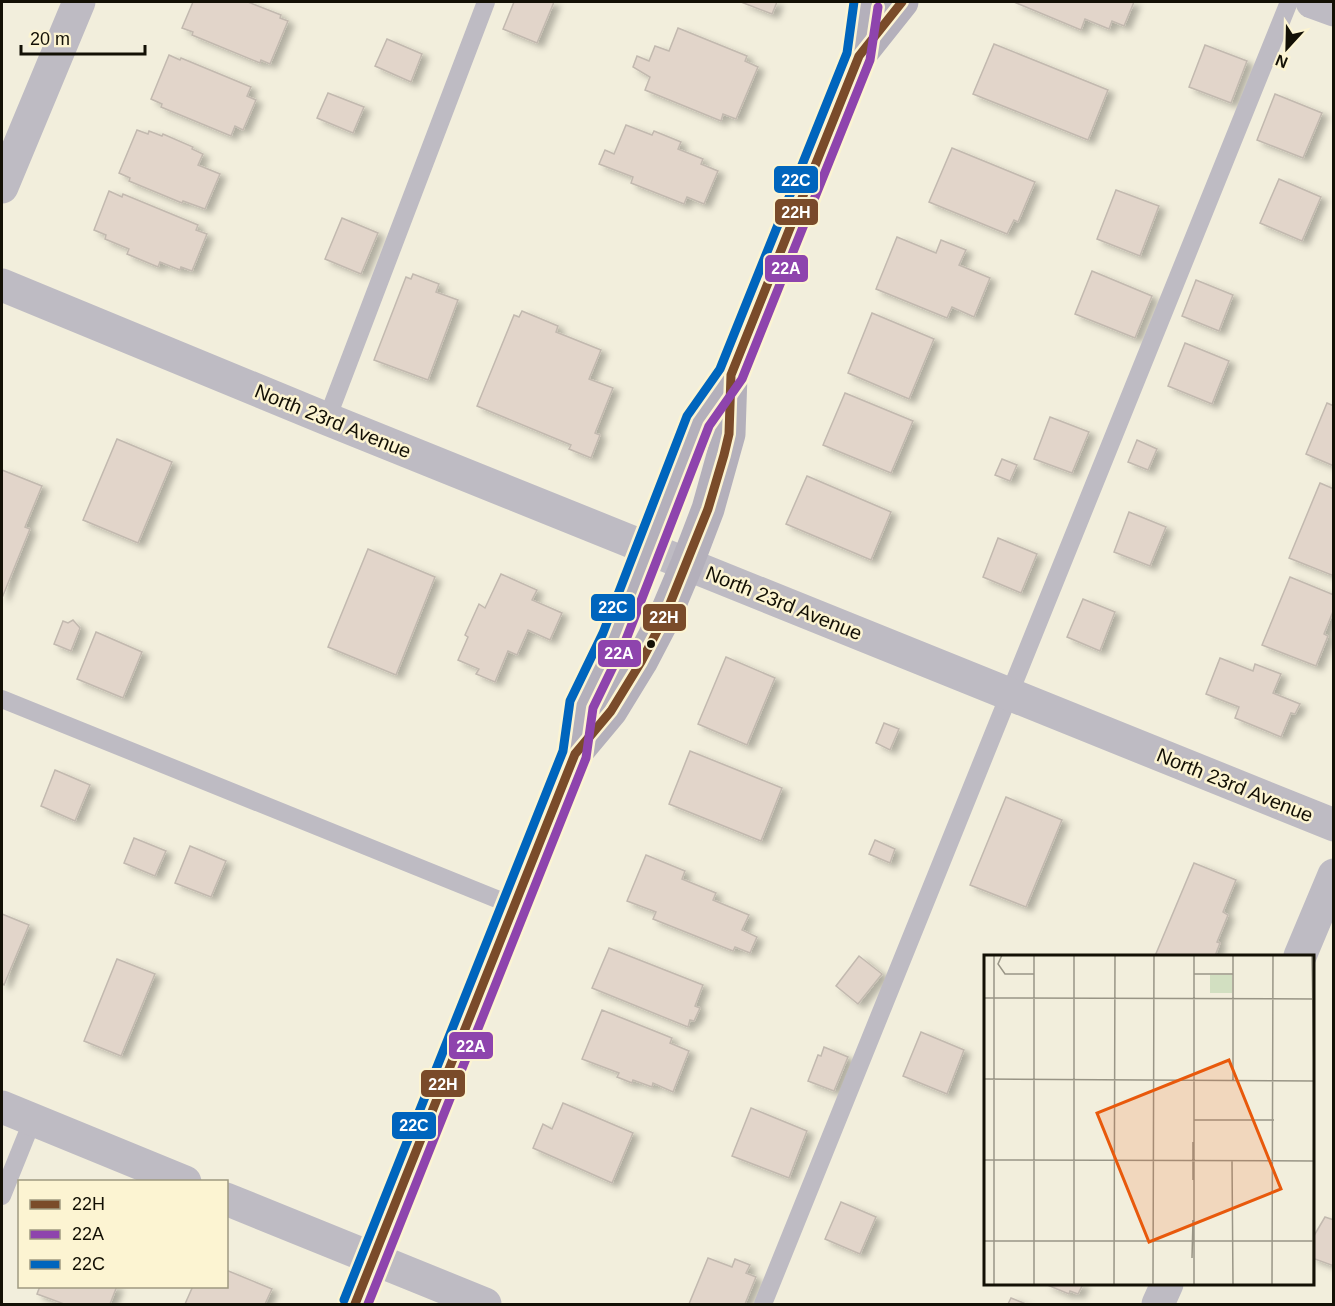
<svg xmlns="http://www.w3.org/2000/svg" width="1335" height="1306" viewBox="0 0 1335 1306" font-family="Arial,sans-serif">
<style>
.building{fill:#e2d5ca;stroke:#c2b9af;stroke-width:1.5;filter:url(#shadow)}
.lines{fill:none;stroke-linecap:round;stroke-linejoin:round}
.lane{stroke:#bebbc3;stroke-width:18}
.street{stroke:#bebbc3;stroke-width:33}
.secondary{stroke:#b4b0bb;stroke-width:33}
.bus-1-casing{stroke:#fcf4d2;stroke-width:14}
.bus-2-casing{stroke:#fcf4d2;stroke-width:14}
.bus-3-casing{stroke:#fcf4d2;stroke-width:14}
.bus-1{stroke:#7a4b2a;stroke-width:9}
.bus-2{stroke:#8e44ad;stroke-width:9}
.bus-3{stroke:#0065bd;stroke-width:9}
.bus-dot{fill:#131005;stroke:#fcf4d2;stroke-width:2}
.labels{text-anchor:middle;stroke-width:5;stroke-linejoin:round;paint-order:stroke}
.street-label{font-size:20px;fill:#131005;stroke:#fcf4d2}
.inset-road{fill:none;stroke:#999586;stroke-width:1.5}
.view{fill:#e8590c;fill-opacity:0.15;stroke:#e8590c;stroke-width:3}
.inset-edge{fill:none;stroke:#131005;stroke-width:3}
.line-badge{stroke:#fcf4d2;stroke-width:2}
.badge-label{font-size:16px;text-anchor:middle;font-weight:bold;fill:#fff}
</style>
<defs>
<filter id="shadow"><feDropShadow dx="6" dy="4" stdDeviation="3" flood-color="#0004"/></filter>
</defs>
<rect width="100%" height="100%" fill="#f2eedc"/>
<g class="building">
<polygon points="193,2 248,2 281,15 280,18 288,21 270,64 261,60 260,63 192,35 193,32 182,28"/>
<polygon points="514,2 554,2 537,43 503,29"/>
<polygon points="741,2 777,2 772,14"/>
<polygon points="1014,2 1134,2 1124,26 1112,21 1109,29 1085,19 1081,30"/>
<polygon points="678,28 747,56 745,61 758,67 736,119 723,114 721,121 645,90 650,77 633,67 637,56 649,61 655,46 669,51"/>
<polygon points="387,39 422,54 411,82 375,66"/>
<polygon points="994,44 1108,90 1088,140 973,94"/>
<polygon points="1205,45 1247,61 1231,103 1189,87"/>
<polygon points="169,55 180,60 181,58 251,87 247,96 256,100 243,130 235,126 231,136 161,107 162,104 151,99"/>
<polygon points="328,93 364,107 353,133 317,118"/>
<polygon points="1275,94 1322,113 1303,158 1257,140"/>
<polygon points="626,125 652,135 654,131 681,142 678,149 703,159 701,164 718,171 704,204 687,197 684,204 631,183 633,177 599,164 605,150 614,154"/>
<polygon points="137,130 148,134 149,131 162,136 163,134 193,147 192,149 203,154 198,165 220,174 205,209 183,201 182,203 129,181 130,178 119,173"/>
<polygon points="952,148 1035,182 1018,222 1014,220 1007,234 929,202"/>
<polygon points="1279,179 1321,197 1302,241 1260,223"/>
<polygon points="1116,190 1159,206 1140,256 1097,239"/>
<polygon points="109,191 122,197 123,194 198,225 196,230 207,234 192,271 181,267 180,270 160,262 158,267 127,254 129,249 105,239 106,235 94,230"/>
<polygon points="342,218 378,233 361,274 325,259"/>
<polygon points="897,237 936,253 941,240 966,250 959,265 990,278 974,317 952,307 947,318 876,289"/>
<polygon points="1092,271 1152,296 1135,338 1075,314"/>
<polygon points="413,274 439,284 436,292 458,300 428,380 374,360 406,277 411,279"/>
<polygon points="1196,280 1233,295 1219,331 1182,316"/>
<polygon points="522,311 558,326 556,332 601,350 589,379 613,388 595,433 600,435 591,458 569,449 571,445 477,406 514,315 519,317"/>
<polygon points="872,313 934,339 909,399 848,373"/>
<polygon points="1185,343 1229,361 1212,404 1168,386"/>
<polygon points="845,393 913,421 891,473 823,445"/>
<polygon points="1327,403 1334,406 1334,466 1306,454"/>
<polygon points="1050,417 1089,432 1072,473 1034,459"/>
<polygon points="117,439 172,462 138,543 83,520"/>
<polygon points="1137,440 1157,449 1148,470 1128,462"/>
<polygon points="1002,459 1017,465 1010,481 995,475"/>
<polygon points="2,470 42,486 25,527 30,529 2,598"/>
<polygon points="807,476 891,512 871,560 786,524"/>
<polygon points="1320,483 1334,489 1334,576 1289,558"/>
<polygon points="1129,512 1166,527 1150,566 1114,552"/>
<polygon points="998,538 1037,554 1021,593 983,577"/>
<polygon points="368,549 435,577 396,675 328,647"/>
<polygon points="501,574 537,590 532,600 562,613 550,640 528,630 517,655 508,651 495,682 476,674 479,669 458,660 468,637 465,635 479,604 485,608"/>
<polygon points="1290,577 1334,595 1334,609 1324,634 1328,636 1316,666 1262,645"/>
<polygon points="1083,599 1115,612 1100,651 1067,637"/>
<polygon points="73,620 80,628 71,651 54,644 63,621 68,623"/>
<polygon points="96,632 142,652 123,698 77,679"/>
<polygon points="726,657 775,678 747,745 698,724"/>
<polygon points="1220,658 1253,671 1255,664 1281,674 1273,693 1300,704 1295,714 1291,713 1281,737 1235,718 1239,707 1206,694"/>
<polygon points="884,723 899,729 890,750 876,743"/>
<polygon points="690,751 782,788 761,841 669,804"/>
<polygon points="55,770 90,785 75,821 41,806"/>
<polygon points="1006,797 1062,820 1026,907 970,885"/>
<polygon points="134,838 166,851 155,876 124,863"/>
<polygon points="875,840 895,849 890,863 869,854"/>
<polygon points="190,846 226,861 211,897 175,883"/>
<polygon points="646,855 685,871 682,879 716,893 713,900 749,915 742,930 757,937 750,953 735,947 733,951 653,919 656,912 627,901"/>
<polygon points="1194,863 1236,880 1223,912 1228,915 1217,942 1220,943 1215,956 1155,956"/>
<polygon points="2,914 29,925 4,985 2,983"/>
<polygon points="609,948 703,985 695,1006 700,1008 694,1021 690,1020 688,1027 592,988"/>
<polygon points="859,956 882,974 858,1004 836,986"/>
<polygon points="117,959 155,974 121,1056 84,1041"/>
<polygon points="602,1010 672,1038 670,1043 689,1051 673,1092 653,1083 652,1087 633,1080 632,1083 617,1077 619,1073 582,1059"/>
<polygon points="921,1032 964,1050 947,1094 903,1076"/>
<polygon points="824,1047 848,1057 834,1091 808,1081 818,1055 821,1056"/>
<polygon points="563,1103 633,1133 612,1183 533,1148 543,1124 552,1129"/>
<polygon points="751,1108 807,1131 789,1178 732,1156"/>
<polygon points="841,1202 876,1217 860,1254 825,1239"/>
<polygon points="1325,1217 1334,1220 1334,1266 1312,1258 1312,1239"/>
<polygon points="708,1258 732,1267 735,1259 750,1265 746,1273 756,1277 745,1304 689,1304"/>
<polygon points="226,1270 272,1289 265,1304 185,1304 193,1286 226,1286"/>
<polygon points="1045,1284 1083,1284 1078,1294 1070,1291 1069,1294"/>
<polygon points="40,1286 117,1286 110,1304 64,1304 37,1294"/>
<polygon points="1011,1298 1026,1304 1008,1304"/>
</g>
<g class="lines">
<g class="lane">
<polyline points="327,419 486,2"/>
<polyline points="2,699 514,906"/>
<polyline points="2,1196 33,1119"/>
<polyline points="763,1304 1289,2"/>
</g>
<g class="street">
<polyline points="1312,2 1334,10"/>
<polyline points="2,187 79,2"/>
<polyline points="2,285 327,419 1334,825"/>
<polyline points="1300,956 1334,875"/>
<polyline points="2,1107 185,1182"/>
<polyline points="226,1199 485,1304"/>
<polyline points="1158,1304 1167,1284"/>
</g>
<g class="secondary">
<polyline points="859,56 902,2"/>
<polyline points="575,754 611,711 641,662 665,616 687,564 708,509 729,434 731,375"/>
<polyline points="355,1304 575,754 581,705 614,638 698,420 731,375 859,56 864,8 867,2"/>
</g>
<g class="bus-1-casing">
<polyline id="bus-1" points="355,1304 575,754 611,711 641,662 665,616 708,509 724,455 729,434 731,375 859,56 902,2"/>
</g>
<g class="bus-2-casing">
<polyline id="bus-2" points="368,1304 586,758 593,708 625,642 709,426 742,379 870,60 878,7"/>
</g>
<g class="bus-3-casing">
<polyline id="bus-3" points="344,1300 563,751 570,701 603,633 687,416 720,369 847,53 854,2"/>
</g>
<use href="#bus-1" class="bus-1"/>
<use href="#bus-2" class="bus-2"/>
<use href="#bus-3" class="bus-3"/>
</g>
<circle class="bus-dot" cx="651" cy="644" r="5"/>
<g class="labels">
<g class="street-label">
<text transform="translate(333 421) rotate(22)" y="7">North 23rd Avenue</text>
<text transform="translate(784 603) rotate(22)" y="7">North 23rd Avenue</text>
<text transform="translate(1235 785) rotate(22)" y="7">North 23rd Avenue</text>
</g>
</g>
<g transform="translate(984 955)">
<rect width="330" height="330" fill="#f2eedc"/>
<path d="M226,20H248V38H226Z" fill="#d2dfc1"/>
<path class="inset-road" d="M10,0V330M18,0L14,9L21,19H50M50,0V330M328,0L330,121M210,19H249M0,43L330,44M0,124L330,126M249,125V0M210,165H290M209,187V225M0,205L330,206M248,206L249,330M0,286H330M208,303L209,265M90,330V0M130,330L131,0M169,330L170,0M210,330V0M288,330L289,0M329,330L330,133"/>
<path class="view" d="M245,105L297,234L165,287L113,158Z"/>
<rect width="330" height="330" class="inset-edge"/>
</g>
<g class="line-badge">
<rect x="773" y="165" width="46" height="29" rx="6" fill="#0065bd"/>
<rect x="774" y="198" width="45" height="28" rx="6" fill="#7a4b2a"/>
<rect x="764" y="254" width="45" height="29" rx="6" fill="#8e44ad"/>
<rect x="590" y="593" width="46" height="29" rx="6" fill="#0065bd"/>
<rect x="642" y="603" width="45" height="29" rx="6" fill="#7a4b2a"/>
<rect x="597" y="639" width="45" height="29" rx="6" fill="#8e44ad"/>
<rect x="448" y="1031" width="46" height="29" rx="6" fill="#8e44ad"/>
<rect x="420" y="1069" width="46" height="29" rx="6" fill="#7a4b2a"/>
<rect x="391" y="1111" width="46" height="29" rx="6" fill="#0065bd"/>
</g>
<g class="badge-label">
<text x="796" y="186">22C</text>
<text x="796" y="218">22H</text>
<text x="786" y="274">22A</text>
<text x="613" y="613">22C</text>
<text x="664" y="623">22H</text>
<text x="619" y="659">22A</text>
<text x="471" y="1052">22A</text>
<text x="443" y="1090">22H</text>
<text x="414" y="1131">22C</text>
</g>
<rect width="1335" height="1306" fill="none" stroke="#131005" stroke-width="6"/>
<rect x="18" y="1180" width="210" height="108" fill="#fcf4d2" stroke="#9f9980" stroke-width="1.5"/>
<rect x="30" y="1200" width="30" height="9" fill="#7a4b2a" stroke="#9f9980" stroke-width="1.5"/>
<text x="72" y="1210" font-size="18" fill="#131005">22H</text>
<rect x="30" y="1230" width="30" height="9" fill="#8e44ad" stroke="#9f9980" stroke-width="1.5"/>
<text x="72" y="1240" font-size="18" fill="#131005">22A</text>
<rect x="30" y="1260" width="30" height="9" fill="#0065bd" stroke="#9f9980" stroke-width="1.5"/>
<text x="72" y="1270" font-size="18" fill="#131005">22C</text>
<g transform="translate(1287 48) rotate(202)" stroke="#fcf4d2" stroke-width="4.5" paint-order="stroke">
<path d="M0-4.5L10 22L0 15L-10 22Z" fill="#131005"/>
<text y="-9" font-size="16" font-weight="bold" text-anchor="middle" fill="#131005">N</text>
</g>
<path d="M21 45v9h124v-9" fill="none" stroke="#131005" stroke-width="3"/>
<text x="30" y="45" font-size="18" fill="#131005" stroke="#fcf4d2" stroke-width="4.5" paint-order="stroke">20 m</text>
</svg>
